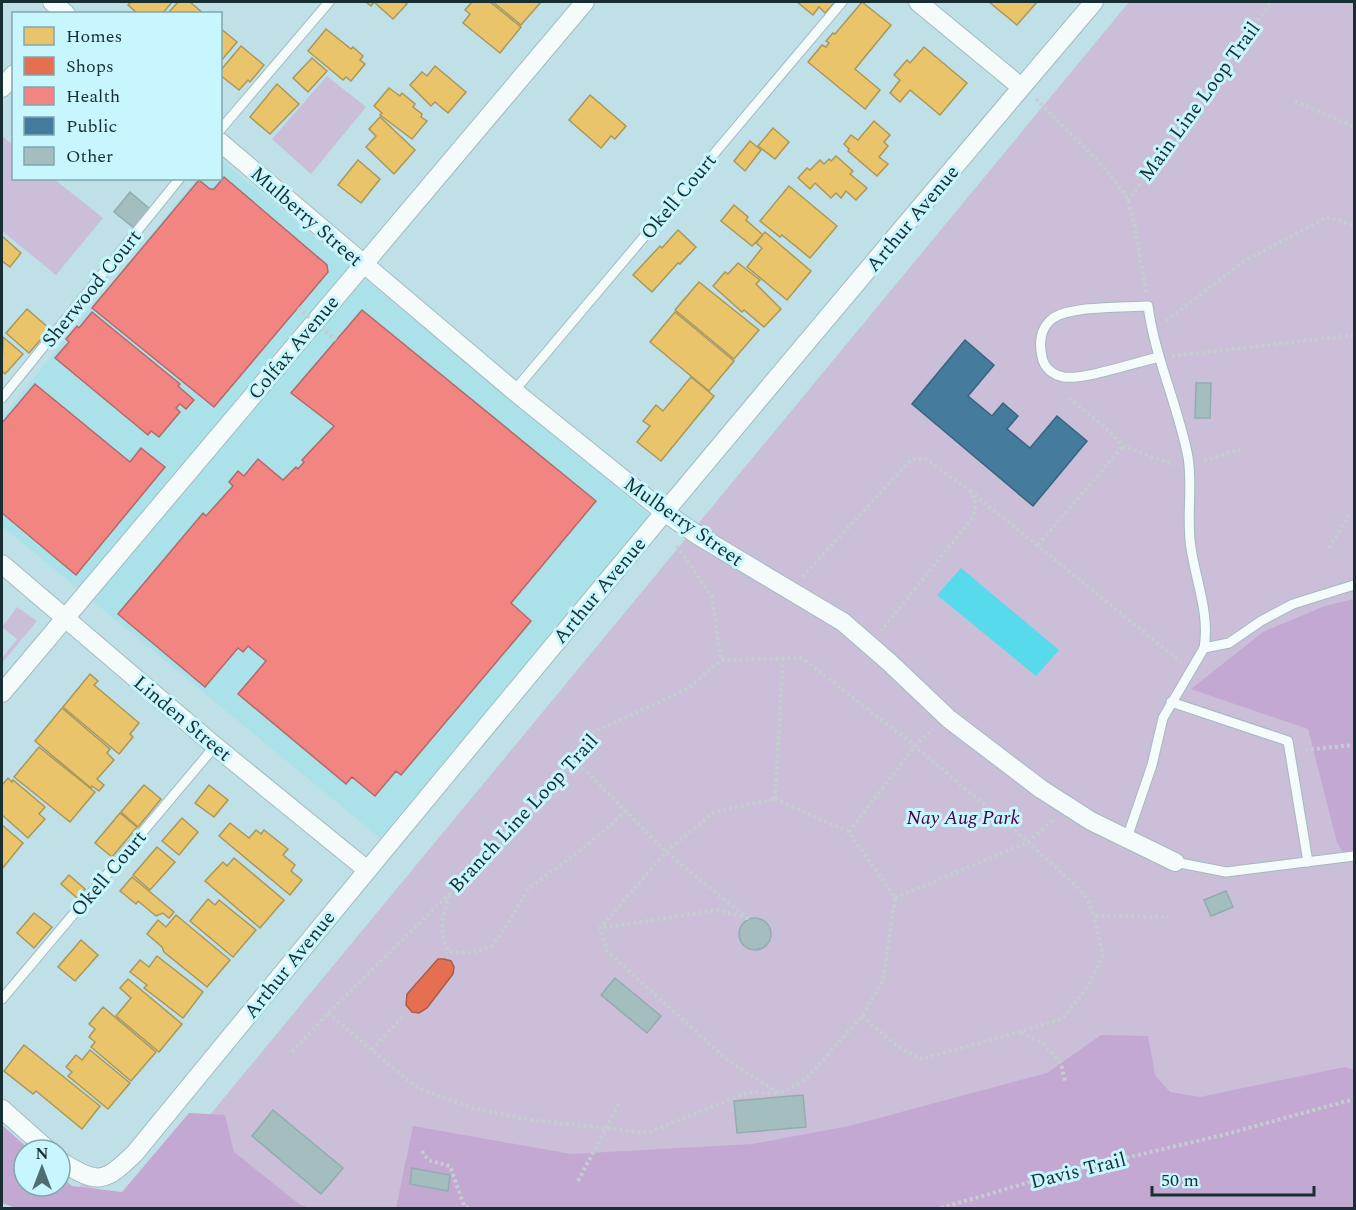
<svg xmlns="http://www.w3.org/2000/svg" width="1356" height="1210" viewBox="0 0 1356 1210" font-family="Spectral,serif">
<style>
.built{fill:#abe1e9}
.green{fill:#cabed9}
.forest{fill:#c3a8d2}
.water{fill:#57daec}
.homes{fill:#e9c46a;stroke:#aa9759;stroke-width:1.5}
.shops{fill:#e76f51;stroke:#a95c48;stroke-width:1.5}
.health{fill:#f28482;stroke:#b06a6a;stroke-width:1.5}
.public{fill:#457b9d;stroke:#37647d;stroke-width:1.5}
.building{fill:#a4bdbf;stroke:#92acae;stroke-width:1.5}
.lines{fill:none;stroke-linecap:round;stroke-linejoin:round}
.service-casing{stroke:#a1bbc0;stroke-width:11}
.minor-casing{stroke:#a1bbc0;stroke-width:20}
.path{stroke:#c4cdcf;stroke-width:4;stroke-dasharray:3 3;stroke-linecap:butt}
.service{stroke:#f5fafb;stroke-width:9}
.minor{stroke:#f5fafb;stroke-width:18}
.path-bridge{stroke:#c4cdcf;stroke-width:4;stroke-dasharray:3 3;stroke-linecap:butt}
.labels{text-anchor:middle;stroke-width:6;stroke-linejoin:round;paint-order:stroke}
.street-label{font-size:20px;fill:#172f32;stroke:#c7f6fe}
.park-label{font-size:20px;font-style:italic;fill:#490048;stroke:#c7f6fe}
</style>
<rect width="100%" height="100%" fill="#bfe0e6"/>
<polygon class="built" points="221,160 652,517 380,838 2,526 2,417 196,179 220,178"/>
<g class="green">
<polygon points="1129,2 1354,2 1354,1182 1184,1208 92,1208 68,1201 82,1184 138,1202"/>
<polygon points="327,76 366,107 311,174 272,139"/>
<polygon points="2,136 13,145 14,178 54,179 103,218 56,275 2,231"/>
<polygon points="17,607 37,621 2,663 2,658 17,639 2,627"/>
</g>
<g class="forest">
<polygon points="1354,599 1354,851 1343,853 1337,842 1308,729 1191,689 1263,632 1325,606"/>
<polygon points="1101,1035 1148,1036 1155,1075 1170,1092 1200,1097 1345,1067 1354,1070 1354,1207 1342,1208 396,1208 413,1126 571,1154 752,1144 849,1126 1047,1073"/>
<polygon points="189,1113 225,1115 234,1152 299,1204 310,1208 16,1208 2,1203 2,1125 30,1150 24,1150 24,1186 60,1186 60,1176 72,1186 122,1192"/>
</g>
<polygon class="water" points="961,568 1059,650 1036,676 937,595"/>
<g class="homes">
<polygon points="131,2 172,2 162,14 138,14 128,5"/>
<polygon points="178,2 190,2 204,14 171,14 169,12"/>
<polygon points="366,2 404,2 407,4 393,19 374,2 371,6"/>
<polygon points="472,2 490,2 521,27 500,53 463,23 470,14 465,10"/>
<polygon points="493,2 541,2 521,25"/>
<polygon points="797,2 835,2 825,13 819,7 813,15"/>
<polygon points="862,2 891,25 855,69 880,90 865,109 808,62 822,45 826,47 829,43 826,41 833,33 835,34"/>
<polygon points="989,2 1037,2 1017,25"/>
<polygon points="220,28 237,42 220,62"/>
<polygon points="326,29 351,49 353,47 363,56 360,60 365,64 351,81 346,77 343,80 308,51"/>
<polygon points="241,46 264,65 250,82 248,80 239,90 220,75 220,71"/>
<polygon points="924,47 967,83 940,115 910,90 900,102 890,93 900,80 894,75 907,60 910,63"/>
<polygon points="312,58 327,71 308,92 293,78"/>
<polygon points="435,66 466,92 448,113 435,102 431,106 410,85 422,72 427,76"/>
<polygon points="277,84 299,104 270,134 250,117"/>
<polygon points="389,88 400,96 402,93 415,104 413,107 422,114 421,117 427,121 412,139 380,115 382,113 374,106"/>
<polygon points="590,95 626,126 615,139 611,136 601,148 569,120"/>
<polygon points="380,117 415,150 394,174 366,147 376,136 369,129"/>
<polygon points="874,121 890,135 884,142 888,146 879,157 888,164 877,176 848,151 849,149 844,144 851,135 858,140"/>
<polygon points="773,128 789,142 775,159 758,146"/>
<polygon points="750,141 761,150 745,171 734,161"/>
<polygon points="836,156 853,171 850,174 867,188 856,200 846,191 841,198 836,193 831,198 815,183 810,189 798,178 807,168 810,170 820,160 824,164 829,159 831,161"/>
<polygon points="358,160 380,179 361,203 338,185"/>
<polygon points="789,186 837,226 810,258 782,235 780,237 760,221"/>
<polygon points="734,205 748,217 746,220 763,235 752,246 721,221"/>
<polygon points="678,230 696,247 680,264 678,263 652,292 633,275 660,246 662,248"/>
<polygon points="765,232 811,271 787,300 747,267 762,248 756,243"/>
<polygon points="2,236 21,253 10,267 2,261"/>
<polygon points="738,263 760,280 756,284 781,309 764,327 744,310 742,312 713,286 725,272 728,274"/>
<polygon points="699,282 759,330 734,359 675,310"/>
<polygon points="27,309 50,329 29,353 6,333"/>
<polygon points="675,312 734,361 709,391 650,342"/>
<polygon points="3,337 23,354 5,374 2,371"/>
<polygon points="691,377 714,396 661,461 637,442 650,426 643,421 656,405 663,411"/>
<polygon points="90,674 98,681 94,685 139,723 130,734 133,737 119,754 63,707"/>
<polygon points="62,708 110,749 107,753 114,760 97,779 104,785 99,791 92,786 91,788 35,741"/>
<polygon points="39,747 95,792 70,822 14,777"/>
<polygon points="8,778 12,782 13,780 45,807 39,814 45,819 28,838 2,815 2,785"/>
<polygon points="144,785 161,799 138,827 121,812"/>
<polygon points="209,785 228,800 214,817 195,803"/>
<polygon points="120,813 137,827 112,857 95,843"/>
<polygon points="182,818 198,832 179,855 162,841"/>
<polygon points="230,823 249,838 256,830 261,834 264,830 288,849 283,855 295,865 291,871 302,880 290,895 219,836"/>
<polygon points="2,825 23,843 2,869"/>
<polygon points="157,847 175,862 150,890 133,875"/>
<polygon points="234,858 284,900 260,928 205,881 223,862 227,866"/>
<polygon points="69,875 85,889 77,898 61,884"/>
<polygon points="132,877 174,912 169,918 163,913 156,916 138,901 136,904 120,891"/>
<polygon points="208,899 215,905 219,900 256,930 233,957 190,921"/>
<polygon points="34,913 52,927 34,948 17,933"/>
<polygon points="176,915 230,960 207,987 164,952 162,947 147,934 158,920 166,927"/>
<polygon points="81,940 98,955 75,981 58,967"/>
<polygon points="157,956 203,992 183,1018 144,988 147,985 130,972 140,960 149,967"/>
<polygon points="128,979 182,1024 159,1052 116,1016 131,998 120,988"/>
<polygon points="103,1007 156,1052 131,1081 91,1047 95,1042 89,1037 95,1029 89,1024"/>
<polygon points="24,1045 100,1106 82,1129 36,1091 33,1094 4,1071"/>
<polygon points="90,1050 130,1083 108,1109 68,1076 72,1072 66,1067 76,1055 82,1060"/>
</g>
<polygon class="shops" points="438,959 444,959 451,961 454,967 453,974 427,1008 419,1013 412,1012 406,1005 407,994"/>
<g class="health">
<polygon points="224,177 327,265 328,272 214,407 92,308 199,180 210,189 214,189"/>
<polygon points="362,310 596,501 511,603 531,621 401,775 396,771 375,796 352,777 346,784 238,694 266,661 248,646 243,652 238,648 205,687 118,614 203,513 206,516 233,486 229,482 238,471 244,476 258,459 283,480 296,467 298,469 304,462 302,460 334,426 291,393"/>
<polygon points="92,312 180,384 178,386 194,400 186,409 180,404 176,408 180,412 159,437 151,431 148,435 55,358 69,342 66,339 77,326 79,328"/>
<polygon points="35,384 130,462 141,448 165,467 76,575 2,513 2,423"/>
</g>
<polygon class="public" points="965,340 994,365 968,396 992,416 1003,403 1018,416 1007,429 1030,448 1057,416 1087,441 1033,506 912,404"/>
<g class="building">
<polygon points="130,192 150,209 134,228 114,212"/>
<polygon points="1196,383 1211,383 1210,418 1195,418"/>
<polygon points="1226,891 1233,907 1211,916 1204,900"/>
<circle cx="755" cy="934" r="16"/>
<polygon points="615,978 661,1016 647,1033 601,995"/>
<polygon points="803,1095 806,1127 737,1133 734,1101"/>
<polygon points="273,1110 343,1168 321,1194 252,1136"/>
<polygon points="412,1168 450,1175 448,1191 410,1184"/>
</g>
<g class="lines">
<g class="service-casing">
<g id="service">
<polyline points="220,130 329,2"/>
<polyline points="514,391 842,2"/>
<polyline points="2,398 180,178"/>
<polyline points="1204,648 1229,643 1261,621 1293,604 1354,585"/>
<polyline points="1171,702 1288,741 1308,862"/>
<path d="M1127,838L1152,765L1163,718L1204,648C1210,615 1196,581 1191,548C1186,518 1193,487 1188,457C1178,405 1155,358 1148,306C1126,307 1068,306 1052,319C1040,328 1039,344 1042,357C1044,368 1053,375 1064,377C1084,380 1137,362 1159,357"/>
<polyline points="1175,862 1226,872 1354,856"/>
<polyline points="2,999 215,746"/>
</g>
</g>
<g class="minor-casing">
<g id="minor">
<polyline points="52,2 66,14"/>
<polyline points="918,2 1021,87"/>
<polyline points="2,88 14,74"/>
<polyline points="220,142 514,391 664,512 699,536 843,622 889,662 949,719 1041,789 1091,821 1175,862"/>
<polyline points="2,564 215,746 366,869"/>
<polyline points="2,693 585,2"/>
<polyline points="2,1109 48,1150"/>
<path d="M60,1161C99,1185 104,1183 135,1153C452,766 771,382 1094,2"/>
</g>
</g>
<g class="path">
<polyline points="1036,99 1100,163 1123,191 1128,201 1135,227 1146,293"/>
<polyline points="1295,101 1354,127"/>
<polyline points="1128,201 1271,2"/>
<polyline points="1166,321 1243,262 1327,217 1354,225"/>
<polyline points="1172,356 1354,335"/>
<polyline points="1069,398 1108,430 1123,446 1174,465"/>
<polyline points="1204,461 1240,449"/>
<polyline points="970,491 1181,662"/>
<polyline points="1038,545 1123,446"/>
<polyline points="677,546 712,597 721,660"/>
<polyline points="1329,548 1349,515 1354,513"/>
<polyline points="802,577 912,459 926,459 969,490 976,504 973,517 881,631"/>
<polyline points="1305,750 1354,745"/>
<polyline points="574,759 666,852 747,918 718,910 601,928"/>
<polygon points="775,799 849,832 895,898 883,980 862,1016 807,1078 780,1094 726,1059 607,951 600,928 666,852 714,812"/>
<polyline points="775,799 783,658"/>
<polyline points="849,832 915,746 933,729"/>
<path d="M450,895C442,915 438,933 449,952L471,953L492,946L509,922L528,889L586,846L625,812"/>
<polyline points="895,898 1028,842 1054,819"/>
<polyline points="328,1013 416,1087 472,1108 532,1120 647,1133 749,1092 779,1094"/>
<polyline points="862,1016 896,1045 920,1059 1020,1032 1062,1019 1088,986 1103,956 1094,916"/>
<polyline points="1021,1033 1043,1043 1061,1063 1065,1082"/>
<polyline points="372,1050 403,1016"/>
<polyline points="292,1052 328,1013 451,892 574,759 594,732 689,688 721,660 802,658 915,746 1028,842 1073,883 1087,898 1094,916 1168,917"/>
<polyline points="422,1151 428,1160 450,1166 464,1206 468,1208"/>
<polyline points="578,1181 619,1104"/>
<polyline points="941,1208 1061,1173 1223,1135 1354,1099"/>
</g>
<use href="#service" class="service"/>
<use href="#minor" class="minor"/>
<polyline class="path-bridge" points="298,308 336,340"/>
</g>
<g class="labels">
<g class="street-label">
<text transform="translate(1199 101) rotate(-54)" y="7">Main Line Loop Trail</text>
<text transform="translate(678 196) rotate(-50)" y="7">Okell Court</text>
<text transform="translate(307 216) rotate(41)" y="7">Mulberry Street</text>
<text transform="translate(912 218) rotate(-50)" y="7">Arthur Avenue</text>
<text transform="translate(91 288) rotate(-51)" y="7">Sherwood Court</text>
<text transform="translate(293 347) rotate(-50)" y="7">Colfax Avenue</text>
<text transform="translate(684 521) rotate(35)" y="7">Mulberry Street</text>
<text transform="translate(599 590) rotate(-50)" y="7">Arthur Avenue</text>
<text transform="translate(183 718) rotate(40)" y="7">Linden Street</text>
<text transform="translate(523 813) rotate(-47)" y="7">Branch Line Loop Trail</text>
<text transform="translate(108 873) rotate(-50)" y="7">Okell Court</text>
<text transform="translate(289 964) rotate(-51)" y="7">Arthur Avenue</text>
<text transform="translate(1078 1170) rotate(-14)" y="7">Davis Trail</text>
</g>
<g class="park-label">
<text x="963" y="824">Nay Aug Park</text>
</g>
</g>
<rect width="1356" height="1210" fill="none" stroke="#172f32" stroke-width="6"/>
<rect x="12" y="12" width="210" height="168" fill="#c7f6fe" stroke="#81a6ac" stroke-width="1.5"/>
<rect x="24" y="27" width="30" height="18" fill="#e9c46a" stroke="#81a6ac" stroke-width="1.5"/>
<text x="66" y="42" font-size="18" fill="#172f32">Homes</text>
<rect x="24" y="57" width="30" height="18" fill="#e76f51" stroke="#81a6ac" stroke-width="1.5"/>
<text x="66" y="72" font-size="18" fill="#172f32">Shops</text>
<rect x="24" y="87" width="30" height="18" fill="#f28482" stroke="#81a6ac" stroke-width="1.5"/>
<text x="66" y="102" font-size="18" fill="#172f32">Health</text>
<rect x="24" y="117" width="30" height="18" fill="#457b9d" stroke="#81a6ac" stroke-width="1.5"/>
<text x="66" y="132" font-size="18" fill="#172f32">Public</text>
<rect x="24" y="147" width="30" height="18" fill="#a4bdbf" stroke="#81a6ac" stroke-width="1.5"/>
<text x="66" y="162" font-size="18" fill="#172f32">Other</text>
<g transform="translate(42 1168)"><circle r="28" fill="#c7f6fe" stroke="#81a6ac" stroke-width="1.5"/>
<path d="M0-4.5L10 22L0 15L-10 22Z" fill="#526d71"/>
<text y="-9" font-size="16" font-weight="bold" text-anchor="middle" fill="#172f32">N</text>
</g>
<path d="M1152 1186v9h162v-9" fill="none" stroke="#172f32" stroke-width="3"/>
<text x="1161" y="1186" font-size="18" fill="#172f32" stroke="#c7f6fe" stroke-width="4.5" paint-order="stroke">50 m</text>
</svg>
